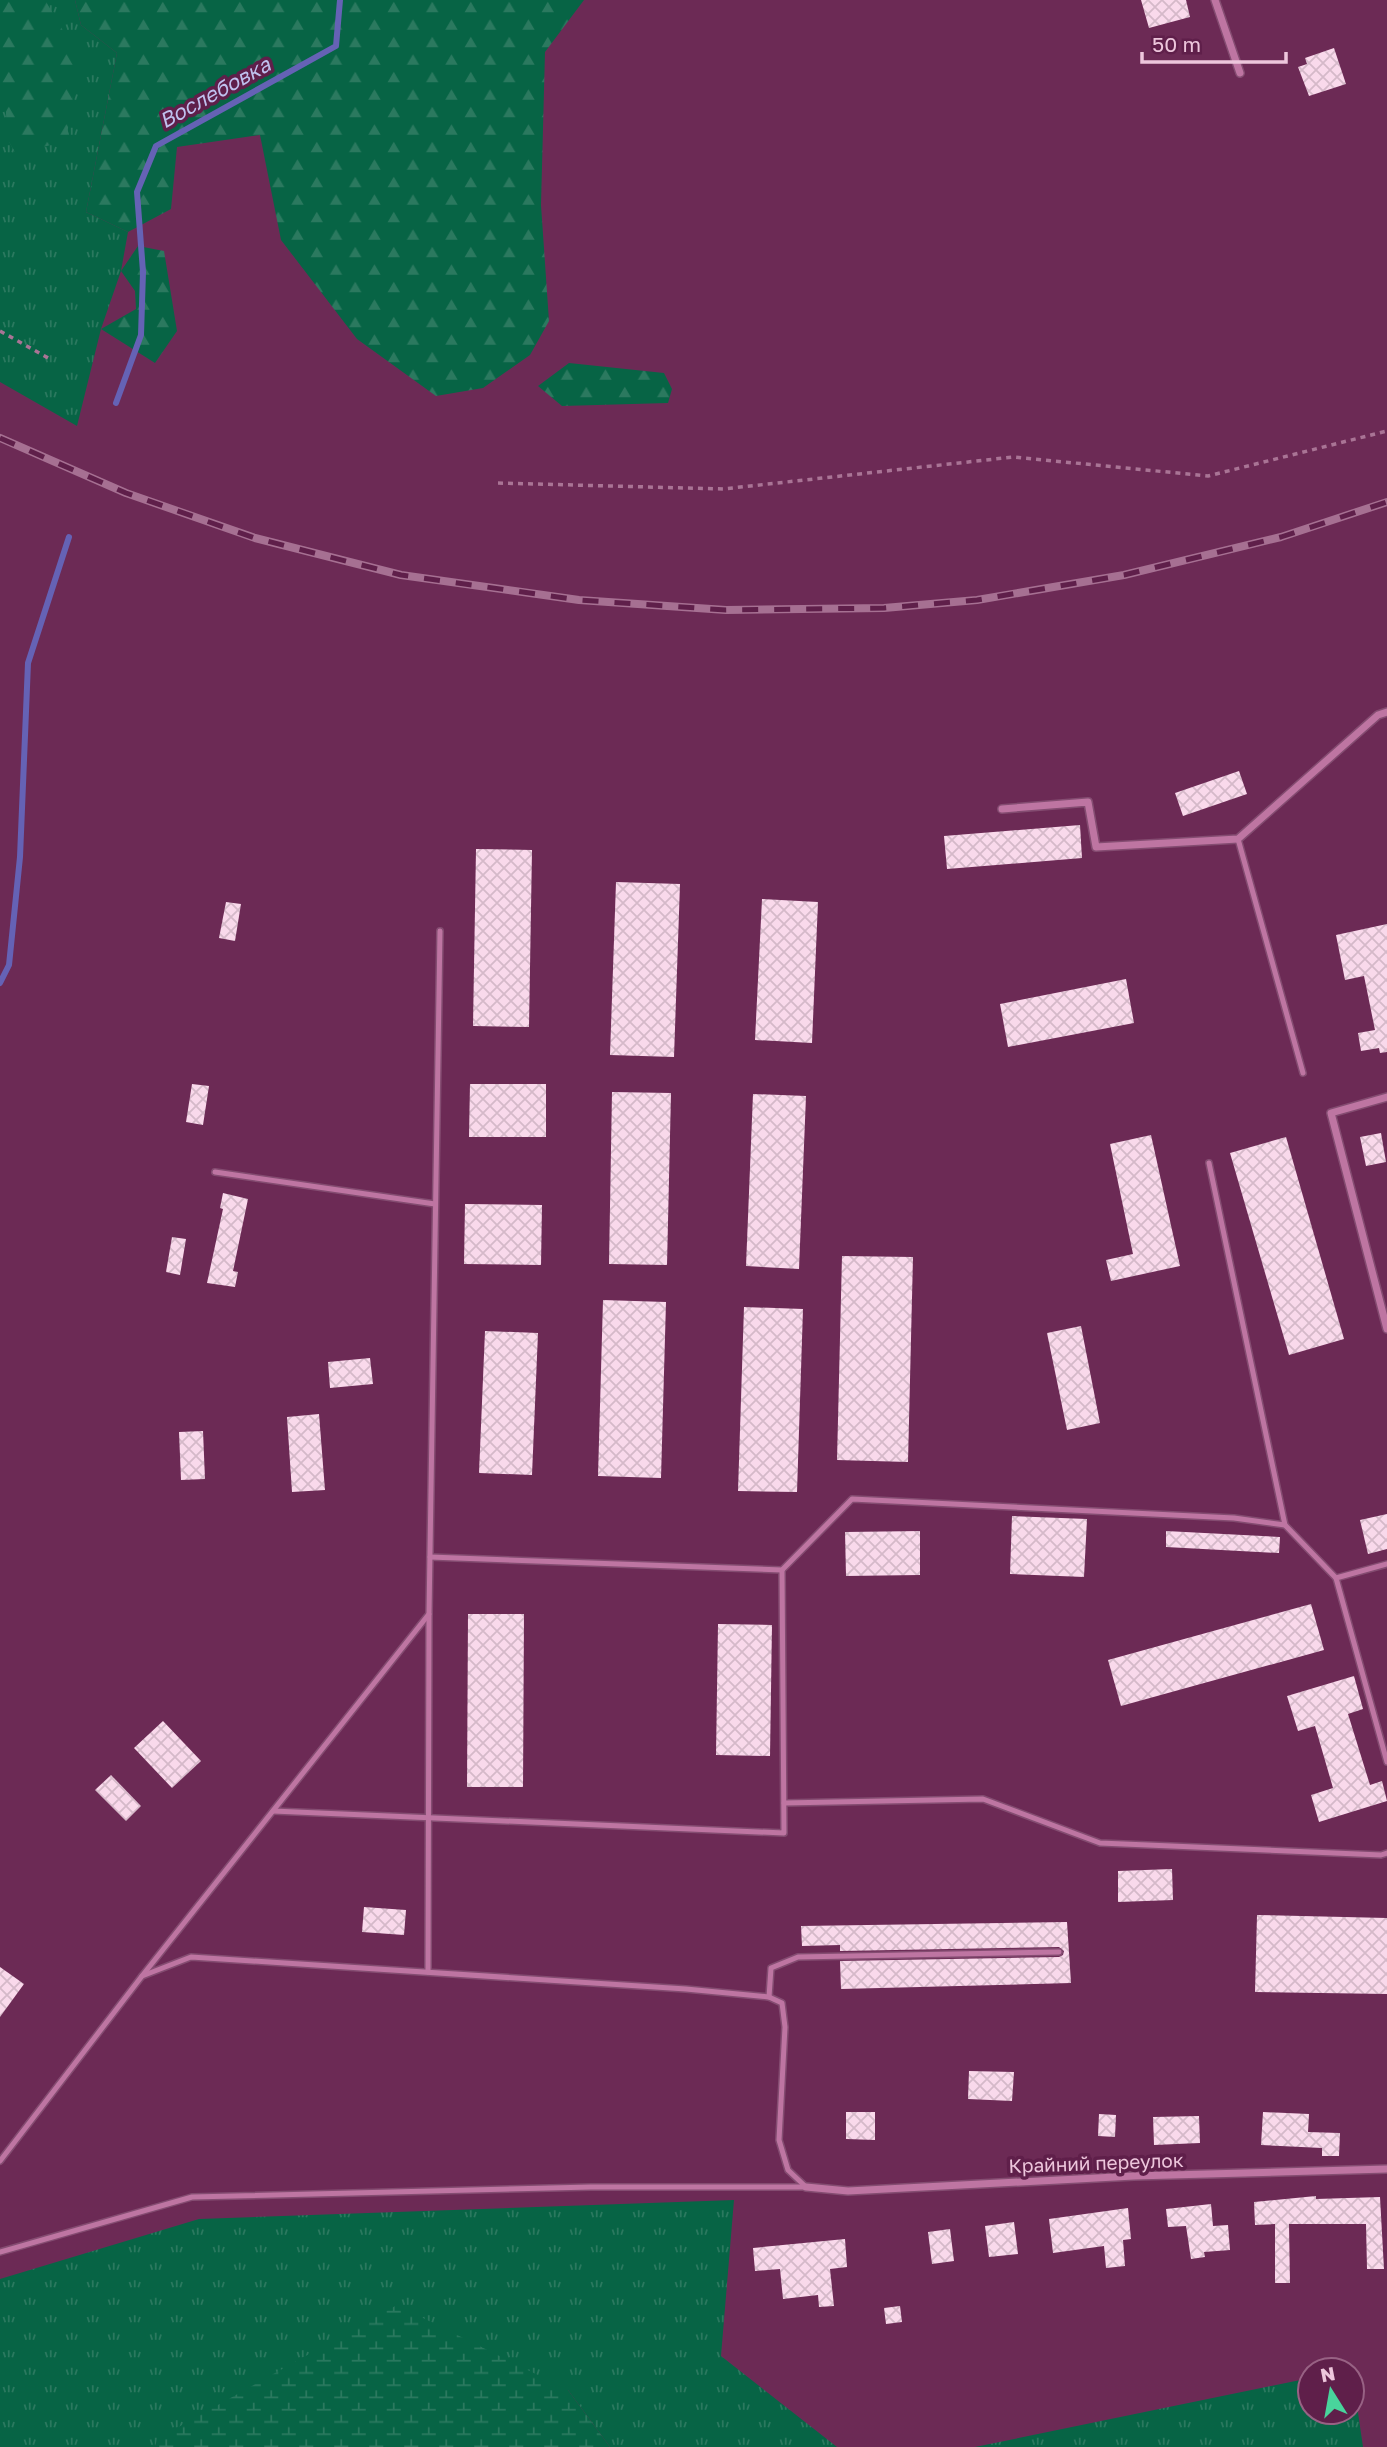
<svg xmlns="http://www.w3.org/2000/svg" width="1387" height="2447" viewBox="0 0 1387 2447" font-family="'Golos Text',sans-serif">
<style>
.grass{fill:url(#grass-tufts)}
.forest{fill:url(#forest-firs)}
.wetland{fill:url(#wetland-marsh)}
.lines{fill:none;stroke-linecap:round;stroke-linejoin:round}
.stream{stroke:#6562b5;stroke-width:6}
.building{fill:url(#building-cross-hatch)}
.lane-casing{stroke:#844c71;stroke-width:8}
.street-casing{stroke:#844c71;stroke-width:10}
.path{stroke:#a97495;stroke-width:3.5;stroke-dasharray:5 5;stroke-linecap:butt}
.lane{stroke:#be75a2;stroke-width:5}
.street{stroke:#be75a2;stroke-width:7}
.rail-casing{stroke:#a67092;stroke-width:8}
.rail{stroke:#5f1f4a;stroke-width:5;stroke-dasharray:16;stroke-linecap:butt}
.labels{text-anchor:middle;stroke-width:7;stroke-linejoin:round;paint-order:stroke}
.street-label{font-size:19px;fill:#edc6dc;stroke:#5f1f4a}
.water-label{font-size:21px;font-style:italic;fill:#bfc1ee;stroke:#5f1f4a}
</style>
<defs>
<pattern id="grass-tufts" width="24" height="20" patternUnits="userSpaceOnUse" patternTransform="scale(1.75)"><rect width="24" height="20" fill="#076445"/><path d="M3 7l-1-3M5 7V3M7 7l1-3M15 17l-1-3M17 17v-4M19 17l1-3" fill="none" stroke="#2b795f"/></pattern>
<pattern id="forest-firs" width="22" height="20" patternUnits="userSpaceOnUse" patternTransform="scale(1.75)"><rect width="22" height="20" fill="#076445"/><path d="M5 1l3.5 6h-7zM16 11l3.5 6h-7z" fill="#2b795f"/></pattern>
<pattern id="wetland-marsh" width="20" height="14" patternUnits="userSpaceOnUse" patternTransform="scale(1.75)"><rect width="20" height="14" fill="#076445"/><path d="M1 5h8M5 5V1M11 12h8M15 12V8" fill="none" stroke="#2b795f"/></pattern>
<pattern id="building-cross-hatch" width="8" height="8" patternUnits="userSpaceOnUse" patternTransform="scale(1.75)"><rect width="8" height="8" fill="#f9d9eb"/><path d="M0 0l8 8M0 8l8-8" fill="none" stroke="#d5b9c9"/></pattern>
</defs>
<rect width="100%" height="100%" fill="#6c2a55"/>
<g class="grass">
<polygon points="0,0 75,0 81,25 117,53 86,212 128,232 121,271 101,329 77,426 0,382"/>
<polygon points="734,2200 721,2356 837,2447 610,2447 568,2390 158,2439 155,2447 0,2447 0,2279 199,2219"/>
<polygon points="1352,2371 1363,2447 975,2447 1310,2378 1310,2412 1352,2412"/>
</g>
<g class="forest">
<polygon points="0,0 45,0 79,58 66,141 16,154 7,138 5,89 0,87"/>
<polygon points="75,0 584,0 545,52 541,205 549,321 530,355 483,388 436,396 357,339 281,240 260,135 177,147 171,209 128,232 86,212 117,53 81,25"/>
<polygon points="138,246 164,251 177,331 155,363 101,329 136,309 135,291 121,271"/>
<polygon points="569,363 664,373 672,389 668,403 562,406 538,386"/>
</g>
<polygon class="wetland" points="397,2305 568,2390 610,2447 155,2447 157,2439"/>
<g class="lines">
<g class="stream">
<polyline points="116,403 141,335 143,272 137,192 156,146 336,46 340,0"/>
<polyline points="0,983 9,965 20,857 28,663 69,537"/>
</g>
</g>
<g class="building">
<polygon points="1141,0 1186,0 1190,17 1149,28"/>
<polygon points="1334,48 1346,84 1309,96 1298,67 1307,64 1305,58"/>
<polygon points="1239,771 1247,794 1183,816 1175,793"/>
<polygon points="1080,825 1082,858 947,869 944,836"/>
<polygon points="476,849 532,850 529,1027 473,1026"/>
<polygon points="616,882 680,884 674,1057 610,1055"/>
<polygon points="762,899 818,902 812,1043 755,1040"/>
<polygon points="226,902 241,904 235,941 219,938"/>
<polygon points="1387,924 1387,1052 1380,1053 1379,1048 1361,1051 1358,1033 1375,1030 1364,976 1345,980 1336,935"/>
<polygon points="1126,979 1134,1023 1008,1047 1000,1004"/>
<polygon points="192,1084 209,1086 203,1125 186,1122"/>
<polygon points="470,1084 546,1084 546,1137 469,1137"/>
<polygon points="612,1092 671,1093 667,1265 609,1264"/>
<polygon points="753,1094 806,1096 799,1269 746,1266"/>
<polygon points="1381,1133 1386,1162 1366,1166 1360,1137"/>
<polygon points="1151,1135 1180,1266 1111,1281 1106,1260 1133,1254 1110,1144"/>
<polygon points="1286,1137 1344,1339 1289,1355 1230,1153"/>
<polygon points="223,1193 248,1199 233,1271 238,1272 235,1287 207,1283 223,1209 220,1208"/>
<polygon points="465,1204 542,1205 541,1265 464,1264"/>
<polygon points="172,1237 186,1239 180,1275 166,1272"/>
<polygon points="842,1256 913,1257 908,1462 837,1460"/>
<polygon points="603,1300 666,1302 661,1478 598,1476"/>
<polygon points="744,1307 803,1309 797,1492 738,1491"/>
<polygon points="1081,1326 1100,1423 1067,1430 1047,1333"/>
<polygon points="485,1331 538,1333 532,1475 479,1473"/>
<polygon points="370,1358 373,1384 330,1388 328,1362"/>
<polygon points="319,1414 325,1490 292,1492 287,1417"/>
<polygon points="203,1431 205,1479 181,1480 179,1432"/>
<polygon points="1387,1514 1387,1549 1368,1554 1360,1520"/>
<polygon points="1012,1516 1087,1519 1084,1577 1010,1574"/>
<polygon points="920,1531 920,1575 846,1576 845,1532"/>
<polygon points="1166,1531 1280,1537 1279,1553 1166,1547"/>
<polygon points="1311,1604 1324,1650 1121,1706 1108,1660"/>
<polygon points="468,1614 524,1614 523,1787 467,1787"/>
<polygon points="718,1624 772,1625 770,1756 716,1755"/>
<polygon points="1354,1676 1363,1709 1348,1714 1370,1785 1382,1781 1387,1801 1319,1822 1311,1795 1333,1788 1315,1726 1298,1731 1287,1696"/>
<polygon points="163,1721 201,1761 172,1788 134,1748"/>
<polygon points="111,1775 141,1806 126,1821 95,1790"/>
<polygon points="1172,1869 1173,1900 1118,1902 1118,1871"/>
<polygon points="364,1907 406,1910 404,1935 362,1932"/>
<polygon points="1257,1915 1387,1918 1387,1994 1255,1992"/>
<polygon points="1067,1922 1071,1983 841,1989 840,1961 1059,1957 1063,1955 1064,1951 1059,1947 840,1951 840,1945 802,1946 801,1926"/>
<polygon points="0,1967 24,1984 0,2017"/>
<polygon points="969,2071 1014,2072 1012,2101 968,2099"/>
<polygon points="846,2112 875,2112 875,2140 846,2139"/>
<polygon points="1263,2112 1309,2114 1308,2132 1340,2133 1339,2156 1322,2156 1322,2148 1261,2145"/>
<polygon points="1099,2114 1116,2115 1115,2137 1098,2136"/>
<polygon points="1199,2116 1200,2143 1154,2145 1153,2117"/>
<polygon points="1316,2196 1316,2199 1380,2197 1384,2269 1367,2269 1366,2224 1289,2224 1290,2283 1275,2283 1275,2224 1255,2225 1254,2202"/>
<polygon points="1211,2204 1213,2226 1228,2225 1230,2250 1204,2252 1205,2257 1191,2259 1186,2226 1168,2227 1166,2209"/>
<polygon points="1128,2208 1131,2239 1123,2240 1125,2266 1106,2268 1104,2246 1053,2253 1049,2219"/>
<polygon points="1014,2222 1018,2254 989,2257 985,2226"/>
<polygon points="950,2229 954,2261 932,2264 928,2232"/>
<polygon points="845,2239 847,2267 830,2269 834,2306 819,2307 818,2295 783,2299 780,2269 755,2271 753,2248"/>
<polygon points="900,2306 902,2322 886,2324 884,2308"/>
</g>
<g class="lines">
<g class="lane-casing">
<g id="lane">
<polyline points="1238,839 1303,1073"/>
<polyline points="1209,1163 1285,1525 1336,1578"/>
<polyline points="215,1172 435,1204"/>
<polyline points="430,1557 782,1570 852,1499 1234,1518 1285,1525"/>
<polyline points="1387,1564 1336,1578 1387,1762"/>
<polyline points="784,1803 983,1799 1100,1843 1381,1855 1387,1853"/>
<polyline points="273,1811 784,1833 782,1570"/>
<polyline points="428,1972 429,1614"/>
<polyline points="142,1976 429,1614 440,931"/>
<polyline points="769,1997 771,1968 798,1957 1059,1952"/>
<polyline points="0,2161 142,1976 191,1957 686,1989 769,1997 782,2003 785,2027 779,2140 788,2170 806,2187"/>
<polyline points="0,2252 192,2197 591,2187 806,2187"/>
</g>
</g>
<g class="street-casing">
<g id="street">
<polyline points="1215,0 1240,73"/>
<polyline points="1002,809 1088,802 1096,847 1238,839 1378,715 1387,712"/>
<polyline points="1387,1097 1331,1113 1387,1329"/>
<polyline points="806,2187 848,2191 1134,2176 1387,2169"/>
</g>
</g>
<g class="path">
<polyline points="0,331 50,359"/>
<polyline points="498,483 723,489 1013,457 1208,476 1387,431"/>
</g>
<use href="#lane" class="lane"/>
<use href="#street" class="street"/>
<g class="rail-casing">
<polyline id="rail" points="0,438 126,493 255,538 401,575 579,600 726,610 884,608 977,600 1124,575 1281,537 1387,502"/>
</g>
<use href="#rail" class="rail"/>
</g>
<g class="labels">
<g class="street-label">
<text transform="translate(1096 2163) rotate(-2)" y="7">Крайний переулок</text>
</g>
<g class="water-label">
<text transform="translate(215 93) rotate(-29)" y="7">Вослебовка</text>
</g>
</g>
<g transform="translate(1331 2391) rotate(349)"><circle r="33" fill="#5f1f4a" stroke="#986284" stroke-width="2"/>
<path d="M0-5L12 26L0 18L-12 26Z" fill="#49d49c"/>
<text y="-10" font-size="19" font-weight="bold" text-anchor="middle" fill="#edc6dc">N</text>
</g>
<path d="M1142 52v10h144v-10" fill="none" stroke="#edc6dc" stroke-width="3.5"/>
<text x="1152" y="52" font-size="21" fill="#edc6dc" stroke="#5f1f4a" stroke-width="5" paint-order="stroke">50 m</text>
</svg>
